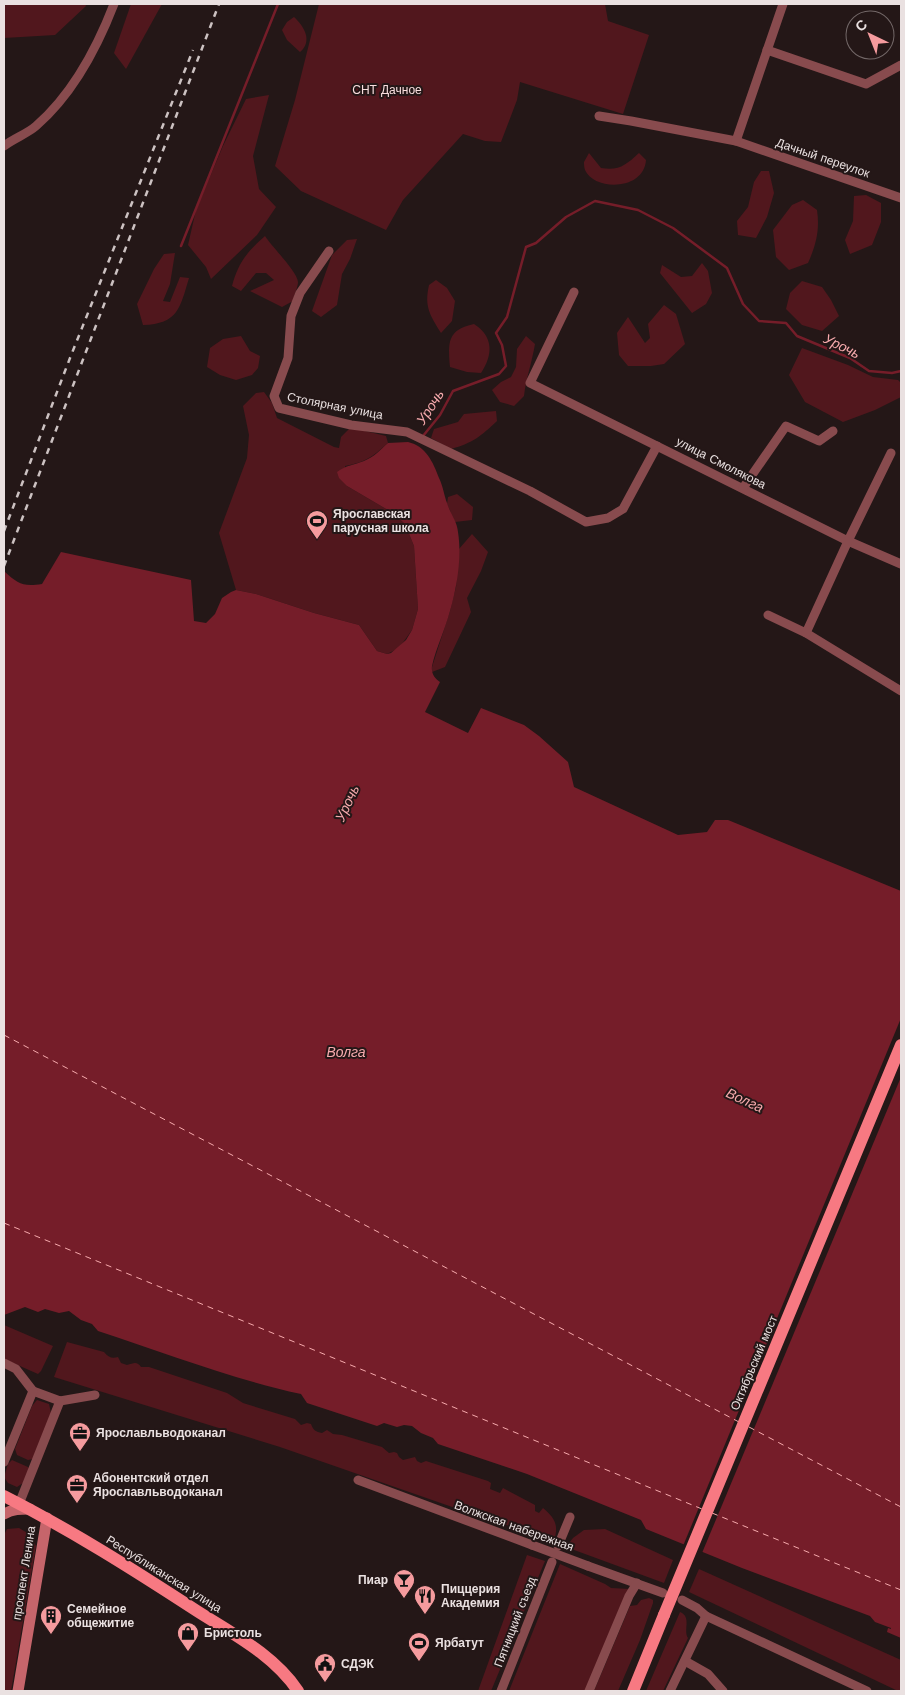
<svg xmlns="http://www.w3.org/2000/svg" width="905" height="1695" viewBox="0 0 905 1695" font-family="'Work Sans',sans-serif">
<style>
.green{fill:#51171d}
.water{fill:#751d29}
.pier{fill:#241717}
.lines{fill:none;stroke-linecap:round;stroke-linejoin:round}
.stream{stroke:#751d29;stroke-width:2.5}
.ferry{stroke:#f7aaad;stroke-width:1;stroke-dasharray:6 5;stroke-linecap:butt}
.street{stroke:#884b4e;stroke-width:9}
.secondary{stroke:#c6656b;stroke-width:11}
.primary{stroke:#f77982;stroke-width:12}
.rail{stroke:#ccc2c2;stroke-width:2.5;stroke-dasharray:6 6;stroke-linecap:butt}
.street-bridge{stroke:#884b4e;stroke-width:9}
.primary-bridge{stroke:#f77982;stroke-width:12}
.labels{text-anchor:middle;stroke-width:4;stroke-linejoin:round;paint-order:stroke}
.park-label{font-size:12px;fill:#f8dddd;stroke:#241717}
.street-label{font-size:12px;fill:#eae1e1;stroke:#241717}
.poi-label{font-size:12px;font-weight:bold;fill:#eae1e1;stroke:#241717;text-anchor:start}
.water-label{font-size:14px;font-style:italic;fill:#f7aaad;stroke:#241717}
</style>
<rect width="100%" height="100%" fill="#241717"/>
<g class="green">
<polygon points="4,4 85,4 86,6 55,35 4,38"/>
<polygon points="131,4 162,4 126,69 114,53"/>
<polygon points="319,4 605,4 608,21 649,35 623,114 520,82 517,100 501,142 485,141 463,134 403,200 386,230 301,191 275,166 295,100"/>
<path d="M294,17C304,26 313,41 300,52L287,40L282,30L287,22Z"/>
<polygon points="269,95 253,156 259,189 276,207 257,235 211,279 206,267 188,245 196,210 223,146 246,99"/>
<path d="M589,153L601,168C619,171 626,165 639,153L646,160C644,191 594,191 585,170C584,167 584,164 584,162Z"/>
<polygon points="761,171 769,171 774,193 767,217 756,238 738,235 737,221 748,207 754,182"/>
<polygon points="866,195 881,203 881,222 872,245 850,254 845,240 853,221 854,196"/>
<path d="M803,200L817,210C820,230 816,245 808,263L789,270L776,257L773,230L792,205Z"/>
<path d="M265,236C272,247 297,271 298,282C298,287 294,295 293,301L282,307L250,291L274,280L266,273H256L241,291L232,286C238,263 247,252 265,236Z"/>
<polygon points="357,239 350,259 342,274 337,305 321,317 312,311 332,255 347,240"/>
<path d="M175,253L170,284L163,301L170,302L180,277L189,278C180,308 178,324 143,325L137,304L154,269L164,254Z"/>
<polygon points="702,263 708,271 712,293 706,304 692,313 660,273 662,265 681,277 692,276"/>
<path d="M436,280L447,288L455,301L452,321L441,333C430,315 424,307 429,285Z"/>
<polygon points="802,281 822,287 831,300 839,316 822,331 802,325 786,309 790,293"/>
<polygon points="664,305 676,314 685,344 664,364 651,366 628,366 619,355 617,333 628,317 645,343 650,338 648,324"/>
<path d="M474,324C494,337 493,355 481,373L467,372L450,367C448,342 447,330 474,324Z"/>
<polygon points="241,336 250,351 260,356 258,368 252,375 236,380 220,375 207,367 210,348 223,339"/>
<path d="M526,336L535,344C532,362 526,379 524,396L514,406L500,402L492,390L501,382L511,377L516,367L517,349Z"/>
<polygon points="802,348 848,365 873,377 898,380 901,383 901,397 875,410 843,422 805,402 789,375"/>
<path d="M264,392L272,403L277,418L334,447L339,448L341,437L349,429L361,430L386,436L388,443C372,457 366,462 345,466L347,486L393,513L405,524L414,546L418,609L412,630L399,648L387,654L377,651L359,625L314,613L256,594L236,590L219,533L247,458L249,435L243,406L256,393Z"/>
<path d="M496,411L497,421C481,436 473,443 451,449L431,438L434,429L458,422L464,414Z"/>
<polygon points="457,494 473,507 472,520 455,522 447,504 448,497"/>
<polygon points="472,534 488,552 481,571 467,598 471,612 445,667 432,672 432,667 450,611 456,587 459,549"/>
<polygon points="4,1325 53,1346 41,1371 38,1374 4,1359"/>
<path d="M67,1342L104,1352C108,1357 112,1359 118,1357L121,1363L127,1365C134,1363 137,1361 141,1367H149L227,1393L243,1403L295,1419L301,1425L307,1423L311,1424C313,1430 316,1432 322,1433L327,1430L333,1434L342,1435L382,1447L389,1453L394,1452L397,1453L399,1457L403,1460L415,1457L417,1461L421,1463L426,1461L488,1481L491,1483L490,1489L500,1493L503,1488L535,1505V1511L539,1513L543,1508C555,1518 559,1525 554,1541L458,1509L280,1447L54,1377Z"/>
<polygon points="37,1400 49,1404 51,1413 33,1459 28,1460 17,1455 15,1449 32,1406"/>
<polygon points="12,1460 28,1467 29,1469 23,1483 17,1487 8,1483 4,1477 8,1464"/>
<polygon points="19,1528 29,1534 36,1546 11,1691 4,1691 4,1535 7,1529"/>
<polygon points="605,1529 673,1560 664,1583 566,1547 573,1538 584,1530"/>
<polygon points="527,1555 545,1561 491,1691 478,1691"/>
<polygon points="560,1564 605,1584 611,1588 630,1589 585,1691 509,1691"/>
<polygon points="699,1569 901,1660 901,1691 898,1691 689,1592"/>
<polygon points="649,1598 653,1600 653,1603 640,1640 618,1691 594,1691 630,1606 637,1605 641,1600"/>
<path d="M680,1612C692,1617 683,1630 688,1638L663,1691H646Z"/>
</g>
<path class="water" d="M408,442C426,446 433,462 439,478C443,486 444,495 447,503C450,513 457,521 458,532C462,557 457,587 450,611C445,630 436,648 432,666C431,674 435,678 440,682L425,712L468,733L481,708L524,725L539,736L568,762L574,787L678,835L707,832L715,820H728L901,891V1638L887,1632L888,1628L891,1629V1628L875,1622L870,1616L742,1568L646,1529L641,1520L527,1474L438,1444L433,1438L421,1433L412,1426L404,1425L397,1427L384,1423L377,1426L307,1403L301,1394C232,1379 165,1353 98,1331L92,1324L81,1320L69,1311L59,1313L45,1309L38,1312L25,1307L4,1315V571C18,584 23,587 42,584L61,552L191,580L194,621L206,623L215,614L222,598L231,592L236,590L256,594L314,613L359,625L377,651L387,654L391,653L406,640L412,630L418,609L414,546L405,524L393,513L347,486L339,478L337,472C346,465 354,465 364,461C374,457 380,450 388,443Z"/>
<polygon class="pier" points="901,1018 901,1077 702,1553 683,1546"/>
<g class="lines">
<g class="stream">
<polyline points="181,246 278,4"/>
<polyline points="423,436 440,415 453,391 499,374 506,366 502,345 496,333 507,317 526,247 536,243 566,217 595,201 638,210 673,228 727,268 743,304 759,321 786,323 797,336 850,358 869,371 892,373 901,371"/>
</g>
<g class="ferry">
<polyline points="4,1035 739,1422"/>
<polyline points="4,1223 702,1509"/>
<polyline points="749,1427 901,1507"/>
<polyline points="712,1513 901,1590"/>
</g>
<g class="street">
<polyline points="767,50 866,84 901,65"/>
<polyline points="599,116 631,121 736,141 901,198"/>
<polyline points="736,141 783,4"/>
<path d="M4,146C14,138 27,134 36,126C73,94 97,48 114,4"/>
<polyline points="329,251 300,293 291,316 288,358 274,396 279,408 351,425 407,432 530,491 586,522 608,518 623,509 657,446"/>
<polyline points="574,292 530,383 848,541 901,564"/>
<polyline points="743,488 786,426 819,441 833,431"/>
<polyline points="768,615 806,633 901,691"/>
<polyline points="806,633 848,541 891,453"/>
<polyline points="4,1363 16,1369 33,1391 60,1401 95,1395"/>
<polyline points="4,1462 33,1391"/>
<polyline points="358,1480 532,1545"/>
<polyline points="19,1504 60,1401"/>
<polyline points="558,1546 570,1517"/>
<polyline points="588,1566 663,1593"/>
<polyline points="682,1600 697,1608 706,1616 867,1691"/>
<polyline points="685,1661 708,1674 723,1691"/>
<polyline points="501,1691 552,1562"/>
<polyline points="589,1691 629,1596 637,1583"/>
<polyline points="670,1691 706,1616"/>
</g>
<g class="secondary">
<path d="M4,1514C13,1509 20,1509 30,1509"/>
<polyline points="18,1691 47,1518"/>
</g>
<g class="primary">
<path d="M4,1496C71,1530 134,1570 197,1611C233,1634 274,1655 298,1691"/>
<polyline points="633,1691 664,1615"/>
</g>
<g class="rail">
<polyline points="4,531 70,358 193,50"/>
<polyline points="4,566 219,4"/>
</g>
<polyline class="street-bridge" points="532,1545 588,1566"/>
<polyline class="primary-bridge" points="664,1615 901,1045"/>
</g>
<defs>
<g id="stadium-pin" transform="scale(1.125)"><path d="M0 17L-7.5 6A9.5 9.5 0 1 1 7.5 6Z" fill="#f59b9e" stroke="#241717"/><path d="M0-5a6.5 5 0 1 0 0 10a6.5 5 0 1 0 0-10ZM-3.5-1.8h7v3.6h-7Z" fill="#111"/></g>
<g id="office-pin" transform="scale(1.125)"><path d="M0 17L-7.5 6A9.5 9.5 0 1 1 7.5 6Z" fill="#f59b9e" stroke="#241717"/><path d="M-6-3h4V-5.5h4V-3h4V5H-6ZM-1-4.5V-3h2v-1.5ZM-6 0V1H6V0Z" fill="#111"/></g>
<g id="bar-pin" transform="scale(1.125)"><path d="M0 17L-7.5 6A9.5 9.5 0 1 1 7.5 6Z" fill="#f59b9e" stroke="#241717"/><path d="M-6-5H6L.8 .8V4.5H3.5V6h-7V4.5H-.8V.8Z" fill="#111"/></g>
<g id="restaurant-pin" transform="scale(1.125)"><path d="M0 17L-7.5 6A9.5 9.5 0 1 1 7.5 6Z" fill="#f59b9e" stroke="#241717"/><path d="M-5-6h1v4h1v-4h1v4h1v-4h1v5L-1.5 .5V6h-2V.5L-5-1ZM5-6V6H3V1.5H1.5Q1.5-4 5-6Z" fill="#111"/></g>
<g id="building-pin" transform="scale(1.125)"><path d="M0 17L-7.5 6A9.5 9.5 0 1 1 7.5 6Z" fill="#f59b9e" stroke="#241717"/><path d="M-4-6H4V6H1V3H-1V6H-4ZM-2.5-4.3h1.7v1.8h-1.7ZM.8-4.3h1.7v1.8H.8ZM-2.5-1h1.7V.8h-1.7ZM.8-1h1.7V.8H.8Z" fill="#111"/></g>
<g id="shop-pin" transform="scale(1.125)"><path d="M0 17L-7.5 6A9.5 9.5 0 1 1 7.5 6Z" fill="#f59b9e" stroke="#241717"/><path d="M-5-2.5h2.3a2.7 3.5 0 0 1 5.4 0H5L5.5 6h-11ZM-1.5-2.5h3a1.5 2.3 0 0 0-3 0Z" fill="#111"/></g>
<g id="civic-pin" transform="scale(1.125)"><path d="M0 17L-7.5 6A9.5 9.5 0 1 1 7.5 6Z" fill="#f59b9e" stroke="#241717"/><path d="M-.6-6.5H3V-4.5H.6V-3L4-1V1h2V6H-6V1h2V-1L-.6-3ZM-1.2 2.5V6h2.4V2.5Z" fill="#111"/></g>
</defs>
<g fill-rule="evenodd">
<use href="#stadium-pin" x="317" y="521"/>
<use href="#office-pin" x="80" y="1433"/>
<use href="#office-pin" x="77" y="1485"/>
<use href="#bar-pin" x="404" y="1580"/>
<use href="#restaurant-pin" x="425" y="1596"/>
<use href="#building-pin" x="51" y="1616"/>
<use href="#shop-pin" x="188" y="1633"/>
<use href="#stadium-pin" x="419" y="1643"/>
<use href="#civic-pin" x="325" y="1664"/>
</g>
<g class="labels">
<g class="park-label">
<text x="387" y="94">СНТ Дачное</text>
</g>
<g class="street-label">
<text transform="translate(823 158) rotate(19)" y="4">Дачный переулок</text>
<text transform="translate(335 406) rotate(11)" y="4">Столярная улица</text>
<text transform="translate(721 463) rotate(27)" y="4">улица Смолякова</text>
<text transform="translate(754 1363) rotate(-67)" y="4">Октябрьский мост</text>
<text transform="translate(514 1526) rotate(20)" y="4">Волжская набережная</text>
<text transform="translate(24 1573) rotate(-81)" y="4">проспект Ленина</text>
<text transform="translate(164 1574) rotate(32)" y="4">Республиканская улица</text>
<text transform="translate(515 1622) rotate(-69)" y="4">Пятницкий съезд</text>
</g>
<g class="poi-label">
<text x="333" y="518">Ярославская<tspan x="333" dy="14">парусная школа</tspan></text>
<text x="96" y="1437">Ярославльводоканал</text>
<text x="93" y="1482">Абонентский отдел<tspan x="93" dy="14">Ярославльводоканал</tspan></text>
<text x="388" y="1584" text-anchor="end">Пиар</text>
<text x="441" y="1593">Пиццерия<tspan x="441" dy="14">Академия</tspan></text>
<text x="67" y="1613">Семейное<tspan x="67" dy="14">общежитие</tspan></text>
<text x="204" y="1637">Бристоль</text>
<text x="435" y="1647">Ярбатут</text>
<text x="341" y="1668">СДЭК</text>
</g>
<g class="water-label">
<text transform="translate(842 346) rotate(26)" y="5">Урочь</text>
<text transform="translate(430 407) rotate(-57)" y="5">Урочь</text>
<text transform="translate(347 803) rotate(-65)" y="5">Урочь</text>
<text x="346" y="1057">Волга</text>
<text transform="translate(745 1100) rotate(25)" y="5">Волга</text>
</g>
</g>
<rect width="905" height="1695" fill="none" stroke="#eae1e1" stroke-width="10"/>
<g transform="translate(870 35) rotate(317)"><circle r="24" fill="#241717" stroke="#736868"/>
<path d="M0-4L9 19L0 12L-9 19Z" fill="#f59b9e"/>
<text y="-8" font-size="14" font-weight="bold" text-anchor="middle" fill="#eae1e1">С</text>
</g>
</svg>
